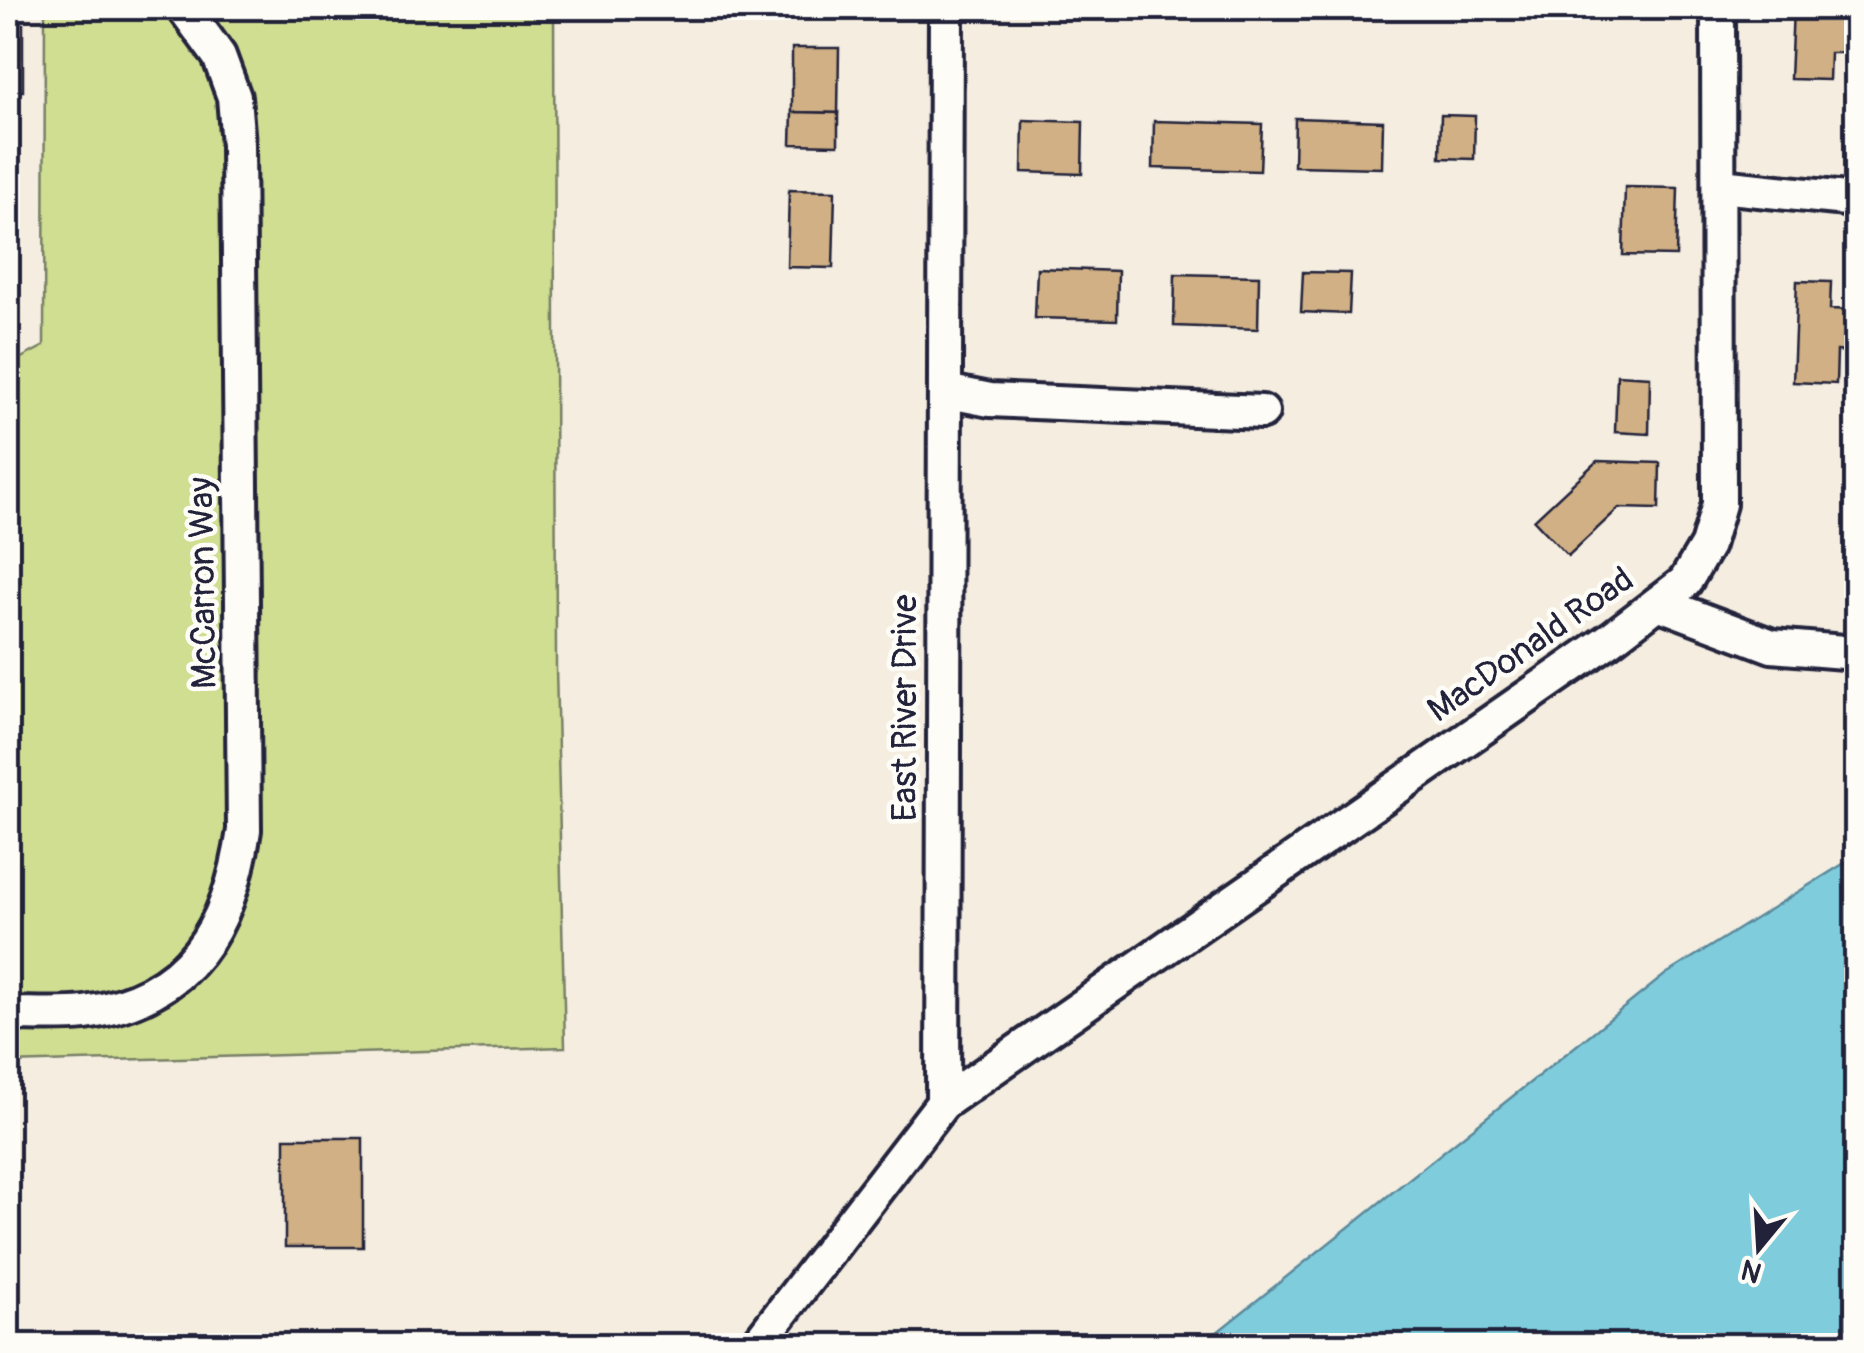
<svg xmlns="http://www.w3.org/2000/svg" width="1864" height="1353" viewBox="0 0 1864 1353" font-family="Pangolin,sans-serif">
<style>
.green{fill:#cfde91;stroke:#788066;stroke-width:2.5}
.water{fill:#7fcddc;stroke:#5a899c;stroke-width:2.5}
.building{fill:#d0b084;stroke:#22223b;stroke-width:2.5}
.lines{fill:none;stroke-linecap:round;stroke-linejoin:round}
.minor-casing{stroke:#22223b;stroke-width:40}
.minor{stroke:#fdfcf7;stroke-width:32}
.labels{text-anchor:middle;stroke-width:9;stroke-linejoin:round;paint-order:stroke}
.street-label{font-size:35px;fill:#22223b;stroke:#fdfcf7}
</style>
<rect width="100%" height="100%" fill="#f4ede0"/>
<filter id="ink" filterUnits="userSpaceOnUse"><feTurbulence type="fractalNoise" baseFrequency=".01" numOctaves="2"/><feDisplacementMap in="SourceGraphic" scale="20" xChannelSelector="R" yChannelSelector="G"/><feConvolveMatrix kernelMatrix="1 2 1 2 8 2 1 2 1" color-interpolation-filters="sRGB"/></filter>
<g filter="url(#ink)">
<polygon class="green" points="45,8 554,8 556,668 565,1047 8,1063 8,810 16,806 8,538 8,365 44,346"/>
<polygon class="water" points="1856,856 1856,1345 1201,1345 1666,974"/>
<g class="building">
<polygon points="1793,8 1849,8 1848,53 1830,53 1829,80 1790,79"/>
<rect x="8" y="24" width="15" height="67"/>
<polygon points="792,48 839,48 838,113 792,112"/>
<polygon points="792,112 838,113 838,145 791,144"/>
<polygon points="1441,115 1475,116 1474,159 1440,158"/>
<polygon points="1295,118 1383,121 1382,168 1294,166"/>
<polygon points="1023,120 1083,122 1082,174 1022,172"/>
<polygon points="1154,121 1262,124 1260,171 1153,168"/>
<polygon points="1625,187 1678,188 1676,256 1623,255"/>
<polygon points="789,190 835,191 833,268 787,267"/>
<polygon points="1037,268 1118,271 1117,320 1035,318"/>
<polygon points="1303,272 1351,273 1349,314 1301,312"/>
<polygon points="1175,274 1259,276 1258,329 1174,326"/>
<polygon points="1797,281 1831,282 1830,309 1856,310 1856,352 1837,351 1836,384 1793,382"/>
<polygon points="1617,375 1650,377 1649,434 1615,432"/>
<polygon points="1597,461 1660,463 1659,509 1619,508 1568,556 1534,520"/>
<rect x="285" y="1138" width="78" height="109"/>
</g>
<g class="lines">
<g class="minor-casing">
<g id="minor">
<polyline points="1720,186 1856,200"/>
<polyline points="945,391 990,400 1262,412"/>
<polyline points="1658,603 1772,646 1856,653"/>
<path d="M8,1014C33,1014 60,1016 85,1013C191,998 230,927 244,830L238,145L234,97L219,56L184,8"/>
<polyline points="943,1103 1612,638 1685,582 1707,545 1719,504 1718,8"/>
<polyline points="756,1346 943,1103 946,8"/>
</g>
</g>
<use href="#minor" class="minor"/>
</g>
</g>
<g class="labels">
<g class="street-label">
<text transform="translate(202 583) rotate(-91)" y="12">McCarron Way</text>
<text transform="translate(1530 644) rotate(-35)" y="12">MacDonald Road</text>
<text transform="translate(904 708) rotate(-90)" y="12">East River Drive</text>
</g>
</g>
<rect width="1864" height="1353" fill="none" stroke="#fdfcf7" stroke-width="40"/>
<rect x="20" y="20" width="1824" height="1313" fill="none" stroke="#22223b" stroke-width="4" filter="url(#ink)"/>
<g transform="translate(1759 1248) rotate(198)" stroke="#fdfcf7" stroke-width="8" paint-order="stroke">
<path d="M0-8L18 38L0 25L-18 38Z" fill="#22223b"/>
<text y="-15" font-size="28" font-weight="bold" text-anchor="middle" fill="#22223b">N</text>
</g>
</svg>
